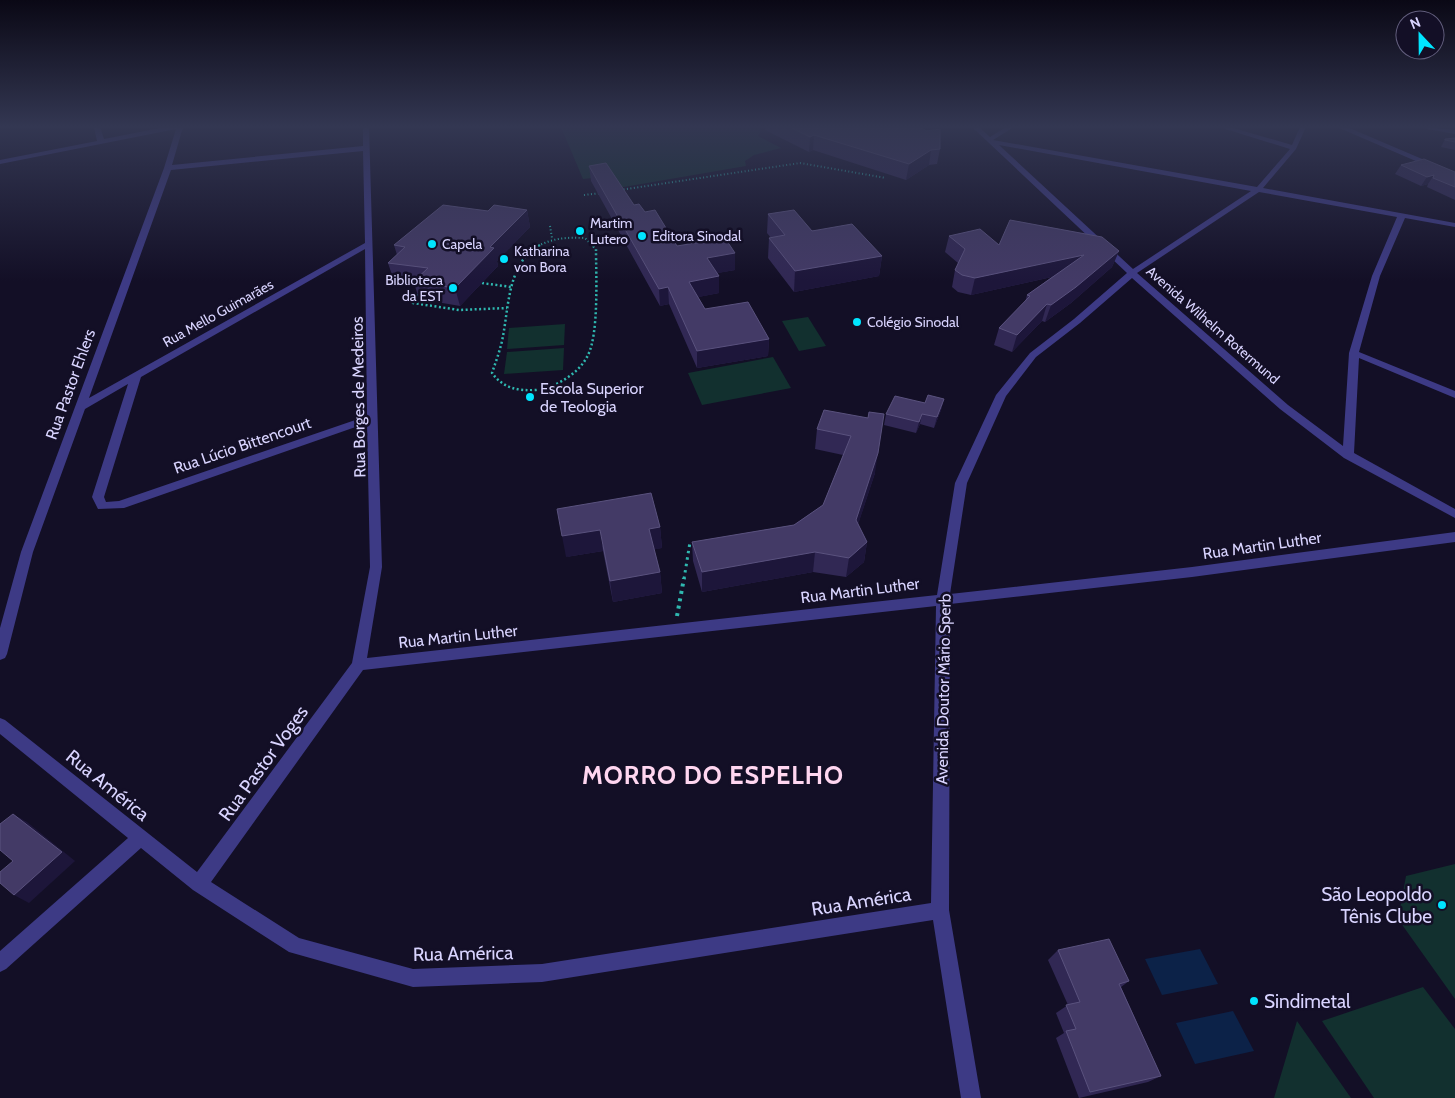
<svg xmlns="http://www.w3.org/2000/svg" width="1455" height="1098" viewBox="0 0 1455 1098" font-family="Cabin,sans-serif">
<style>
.green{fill:#12302f}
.water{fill:#0c2248}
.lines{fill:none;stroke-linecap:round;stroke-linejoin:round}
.path-far3{stroke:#2fb8b0;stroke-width:2;stroke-dasharray:1 2.5;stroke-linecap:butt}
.path-far2{stroke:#2fb8b0;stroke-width:2.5;stroke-dasharray:2 2.5;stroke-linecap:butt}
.path-far1{stroke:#2fb8b0;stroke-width:3;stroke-dasharray:2.5 4;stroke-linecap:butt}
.path{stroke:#2fb8b0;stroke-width:4;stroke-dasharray:3 4.5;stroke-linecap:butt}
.minor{fill:#3d3a85;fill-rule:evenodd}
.wall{fill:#312854}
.shaded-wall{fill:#1d163a}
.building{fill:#433a66;stroke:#5a527e}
.poi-dot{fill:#00e5ff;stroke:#130f26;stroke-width:2}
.labels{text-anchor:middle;stroke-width:5;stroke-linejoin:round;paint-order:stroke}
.far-poi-label{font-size:14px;fill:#d9d4ff;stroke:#130f26;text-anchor:start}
.far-street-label{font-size:14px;fill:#d9d4ff;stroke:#130f26}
.street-label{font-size:16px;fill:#d9d4ff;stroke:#130f26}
.poi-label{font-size:16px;fill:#d9d4ff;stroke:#130f26;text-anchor:start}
.near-street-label{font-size:19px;fill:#d9d4ff;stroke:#130f26}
.near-poi-label{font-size:19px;fill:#d9d4ff;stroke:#130f26;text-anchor:end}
.near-district-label{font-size:25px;font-weight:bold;letter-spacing:1px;fill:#ffd6f0;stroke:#130f26}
</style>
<rect width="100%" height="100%" fill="#130f26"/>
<g class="green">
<polygon points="561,127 763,127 758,136 781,148 754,155 745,161 746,166 618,188 610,176 583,179"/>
<polygon points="808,317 826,346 799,351 782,321"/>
<polygon points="565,324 564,345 507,349 509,328"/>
<polygon points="564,348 563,370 504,374 507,352"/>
<polygon points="773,357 791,388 702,405 688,373"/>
<polygon points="1455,864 1455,999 1398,919 1406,876"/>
<polygon points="1423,987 1455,1029 1455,1098 1374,1098 1322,1021"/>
<polygon points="1297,1021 1351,1098 1274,1098"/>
</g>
<g class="water">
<polygon points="1200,949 1218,984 1162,995 1145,959"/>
<polygon points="1233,1011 1254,1051 1195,1064 1176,1023"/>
</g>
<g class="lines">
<g class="path-far3">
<polyline points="620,190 800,163 886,178"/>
<polyline points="584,195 602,193"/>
<polyline points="550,226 552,238"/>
<path d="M538,246C553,238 568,237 585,238L593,246"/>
</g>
<g class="path-far2">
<path d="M540,245C508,262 509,305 503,336C501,348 496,361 492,373C503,388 517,391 536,390C556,387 579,374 588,355C599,333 596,275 596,249L592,245"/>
<polyline points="482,283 511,287"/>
<polyline points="419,290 413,303 459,310 507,308"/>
</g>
<polyline class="path-far1" points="684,579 690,542"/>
<polyline class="path" points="677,616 684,578"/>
<g class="minor">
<path d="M94,127H100L104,139L165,127H183L172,165L363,146V127H369L382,567L367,658L937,595L955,483L996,395L1030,353L1074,319L1127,273L972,127H979L990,137L1006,127H1014L993,140L1257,187L1290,149L1219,127H1230L1292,145L1300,127H1306L1296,149L1263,188L1455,223V227L1405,218L1380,276L1359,352L1455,391V398L1359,358L1354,453L1455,509V518L1344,458L1280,409L1132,278L1080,323L1036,357L1006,396L967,483L950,594L1192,567L1455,532V542L1192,577L950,604L949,910L981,1098H961L933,920L542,982L413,987L289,952L193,890L141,848L6,969L0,972V951L128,838L0,734V718L5,720L197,872L352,663L370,567L367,423L124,508L98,509L92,497L128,384L85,409L33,552L7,654L5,658L0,660V628L21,552L164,168L176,129L0,164V160L97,141ZM999,145L1251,191L1133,269ZM363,151L365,243L89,398L171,170ZM1259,192L1397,217L1372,276L1349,353L1343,446L1288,405L1137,273ZM365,249L367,416L119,501L106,502L104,497L141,377ZM936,606L931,903L542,964L413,969L299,938L211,882L363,670Z"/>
<polygon points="1337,127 1347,127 1455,173 1455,178"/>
<polygon points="1424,127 1455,130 1455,134 1427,129"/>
</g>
</g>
<g class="wall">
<polygon points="765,127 921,127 940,149 937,164 929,165 906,180 813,150 809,152 765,130"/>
<polygon points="1455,138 1455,150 1441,147 1445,139"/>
<polygon points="1401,165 1455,172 1455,200 1427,187 1428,184 1421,186 1395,174"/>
<polygon points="589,166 634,205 645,212 677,246 735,270 717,273 719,276 719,293 698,297 705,309 769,339 768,356 697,368 669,304 660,306 591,181"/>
<polygon points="527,210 530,227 497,261 498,266 460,306 419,299 414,283 394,281 388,263 397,255 394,245 488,211"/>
<polygon points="768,214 882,256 879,276 794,292 768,258 769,238 771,238 767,233"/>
<polygon points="949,236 999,245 1119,251 1112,267 1071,303 1045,322 1042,321 1012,352 994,345 999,328 1025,302 1027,295 1052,277 971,295 958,292 952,287 955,270 958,263 945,252"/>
<polygon points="944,399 941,410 934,428 920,424 916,433 884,425 886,414 925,403"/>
<polygon points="868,418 875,473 858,524 867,542 864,562 846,577 813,572 702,592 693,561 692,542 794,525 823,505 843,455 815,449 817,429"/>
<polygon points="660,527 662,548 654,549 660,572 662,593 613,602 603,551 566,557"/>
<polygon points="1058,950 1129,981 1121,987 1161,1076 1148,1082 1079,1098 1056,1038 1064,1033 1056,1013 1068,1005 1048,960"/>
</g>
<g class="shaded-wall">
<polygon points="814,135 813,150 809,152 810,137"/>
<polygon points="931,150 929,165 906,180 909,164"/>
<polygon points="1434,175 1428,184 1421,186 1427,177"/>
<polygon points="527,210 530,227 497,261 498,266 460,306 455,288 490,247"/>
<polygon points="1119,251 1112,267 1071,303 1045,322 1051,305"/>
<polygon points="735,253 735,270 707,275 707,258"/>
<polygon points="1084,255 1078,271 971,295 975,278"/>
<polygon points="882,256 879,276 794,292 795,271"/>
<polygon points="719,276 719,293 689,299 689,282"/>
<polygon points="668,287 669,304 660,306 659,289"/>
<polygon points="1047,304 1042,321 1012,352 1017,335"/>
<polygon points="769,339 768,356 697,368 697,351"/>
<polygon points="944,399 941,410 934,428 937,417"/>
<polygon points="922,414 920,424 916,433 919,422"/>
<polygon points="878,453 875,473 853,540 856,520"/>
<polygon points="660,527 662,548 651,550 649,529"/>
<polygon points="600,530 603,551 566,557 562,536"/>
<polygon points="867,542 864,562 846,577 849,558"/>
<polygon points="815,552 813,572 702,592 702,572"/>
<polygon points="660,572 662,593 613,602 610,581"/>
<polygon points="13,814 27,822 75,861 29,903 14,895"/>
</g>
<g class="building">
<polygon points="790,127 921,127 926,131 940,129 940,149 931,150 909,164 814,135 810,137"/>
<polygon points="1455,138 1455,142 1445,140 1445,139"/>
<polygon points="1424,159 1455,172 1455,187 1433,178 1434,175 1427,177 1401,165"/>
<polygon points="606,163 634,205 639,204 645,212 655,210 677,246 725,238 735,253 707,258 719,276 689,282 705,309 748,302 769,339 697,351 668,287 659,289 589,166"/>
<polygon points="443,205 488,211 494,205 527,210 490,247 494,248 455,288 413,282 428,268 388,263 405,247 394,245"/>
<polygon points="794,210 812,231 852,224 882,256 795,271 769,238 785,235 768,214"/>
<polygon points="1010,220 1102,237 1119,251 1076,287 1051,305 1047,304 1017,335 999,328 1030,296 1027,295 1084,255 975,278 962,275 955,270 965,249 949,236 980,229 999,245"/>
<polygon points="928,395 944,399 937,417 922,414 919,422 886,414 895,396 925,403"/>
<polygon points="824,410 868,418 869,412 884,414 878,453 856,520 867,542 849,558 815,552 702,572 692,542 794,525 823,505 851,436 817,429"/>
<polygon points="651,493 660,527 649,529 660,572 610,581 600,530 562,536 557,509"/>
<polygon points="13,814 62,852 14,895 0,883 0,872 13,861 0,850 0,824"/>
<polygon points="1109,939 1129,981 1119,984 1161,1076 1090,1092 1066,1031 1076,1029 1066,1005 1080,1002 1058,950"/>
</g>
<linearGradient id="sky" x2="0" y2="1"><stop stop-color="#0a0815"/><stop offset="0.45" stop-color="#333752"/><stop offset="1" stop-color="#333752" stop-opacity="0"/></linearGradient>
<rect width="1455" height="281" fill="url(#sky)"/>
<g class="poi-dot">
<circle cx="580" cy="231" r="5"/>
<circle cx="642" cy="236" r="5"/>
<circle cx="432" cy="244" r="5"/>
<circle cx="504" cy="259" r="5"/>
<circle cx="453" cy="288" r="5"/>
<circle cx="857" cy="322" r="5"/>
<circle cx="530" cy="397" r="5"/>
<circle cx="1442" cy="905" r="5"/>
<circle cx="1254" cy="1001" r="5"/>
</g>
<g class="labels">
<g class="far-poi-label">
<text x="590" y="228">Martim<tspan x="590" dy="16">Lutero</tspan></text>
<text x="652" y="241">Editora Sinodal</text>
<text x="442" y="249">Capela</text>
<text x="514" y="256">Katharina<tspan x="514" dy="16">von Bora</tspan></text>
<text x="443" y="285" text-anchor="end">Biblioteca<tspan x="443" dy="16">da EST</tspan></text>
<text x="867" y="327">Colégio Sinodal</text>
</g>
<g class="far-street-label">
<text transform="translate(218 313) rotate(-29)" y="5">Rua Mello Guimarães</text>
<text transform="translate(1213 325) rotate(41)" y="5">Avenida Wilhelm Rotermund</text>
</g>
<g class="street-label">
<text transform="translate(70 384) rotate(-70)" y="6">Rua Pastor Ehlers</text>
<text transform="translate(358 397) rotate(-91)" y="6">Rua Borges de Medeiros</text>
<text transform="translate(242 445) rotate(-19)" y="6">Rua Lúcio Bittencourt</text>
<text transform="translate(1262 545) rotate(-8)" y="6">Rua Martin Luther</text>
<text transform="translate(860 590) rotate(-7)" y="6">Rua Martin Luther</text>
<text transform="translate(458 636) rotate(-6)" y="6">Rua Martin Luther</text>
<text transform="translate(943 689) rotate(-89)" y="6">Avenida Doutor Mário Sperb</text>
</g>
<g class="poi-label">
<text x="540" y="394">Escola Superior<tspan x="540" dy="18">de Teologia</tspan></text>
</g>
<g class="near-street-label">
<text transform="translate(263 763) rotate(-54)" y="7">Rua Pastor Voges</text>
<text transform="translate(108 785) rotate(39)" y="7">Rua América</text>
<text transform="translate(861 901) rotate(-9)" y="7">Rua América</text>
<text transform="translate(463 953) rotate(-1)" y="7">Rua América</text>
</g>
<g class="near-poi-label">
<text x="1432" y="901">São Leopoldo<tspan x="1432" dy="22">Tênis Clube</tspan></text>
<text x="1264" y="1008" text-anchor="start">Sindimetal</text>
</g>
<g class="near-district-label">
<text x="713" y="784">MORRO DO ESPELHO</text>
</g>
</g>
<g transform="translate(1420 35) rotate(338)"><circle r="24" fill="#130f26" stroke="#625e7d"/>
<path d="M0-4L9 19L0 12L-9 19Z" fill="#00e5ff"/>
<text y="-8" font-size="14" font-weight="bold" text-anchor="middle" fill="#d9d4ff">N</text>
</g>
</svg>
